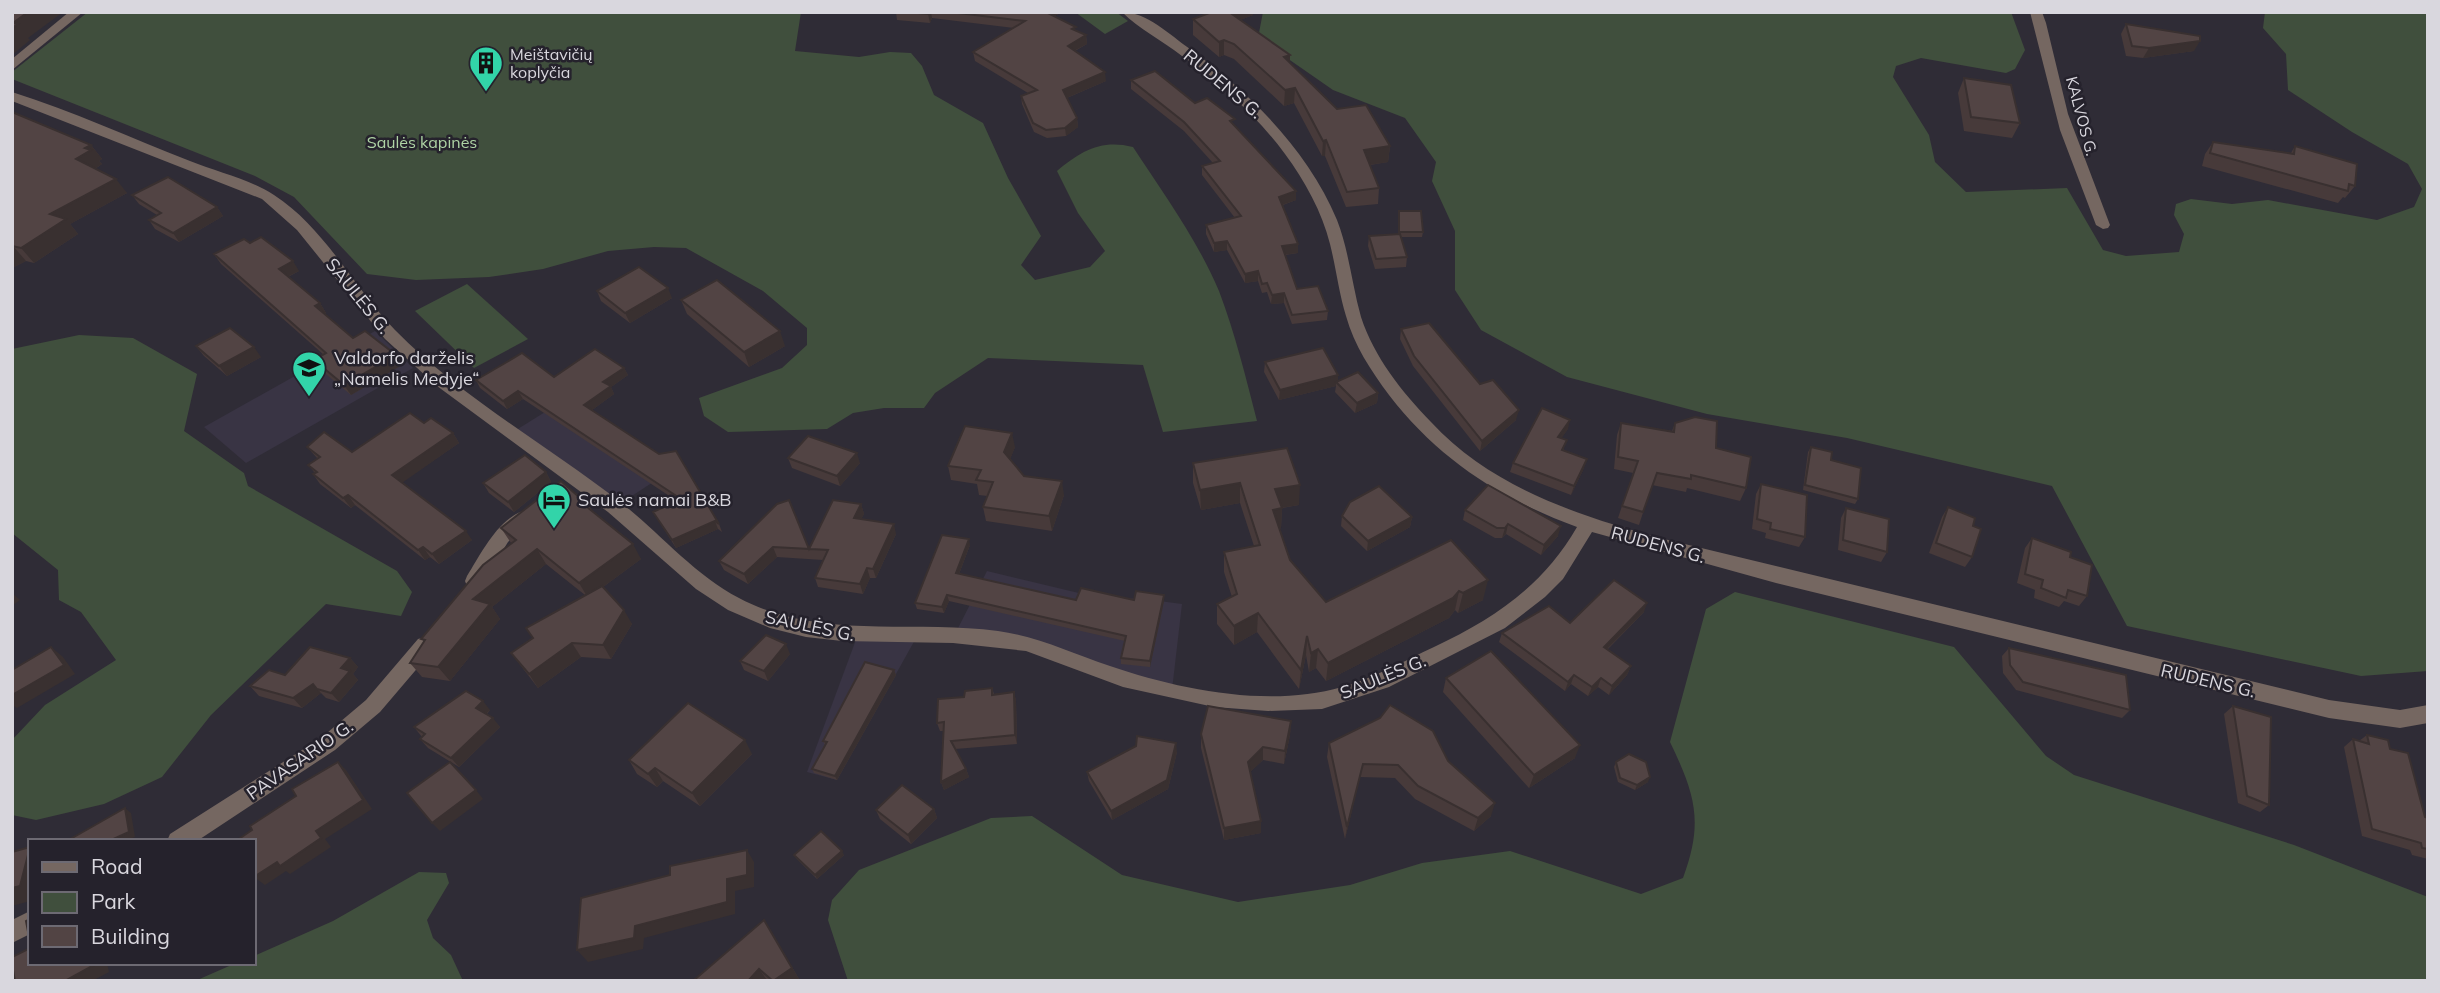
<svg xmlns="http://www.w3.org/2000/svg" width="2440" height="993" viewBox="0 0 2440 993" font-family="Mulish,sans-serif">
<style>
.built{fill:#393444}
.green{fill:#404f3d}
.lines{fill:none;stroke-linecap:round;stroke-linejoin:round}
.minor{fill:#756761;fill-rule:evenodd}
.wall{fill:#473a3a}
.shaded-wall{fill:#393030}
.building{fill:#524444;stroke:#393030;stroke-width:2}
.labels{text-anchor:middle;stroke-width:5;stroke-linejoin:round;paint-order:stroke}
.far-poi-label{font-size:16px;fill:#d9d7de;stroke:#25222c;text-anchor:start}
.far-street-label{font-size:16px;fill:#d9d7de;stroke:#25222c}
.far-park-label{font-size:16px;fill:#afd4a5;stroke:#25222c}
.street-label{font-size:18px;fill:#d9d7de;stroke:#25222c}
.poi-label{font-size:18px;fill:#d9d7de;stroke:#25222c;text-anchor:start}
</style>
<rect width="100%" height="100%" fill="#2f2c36"/>
<g class="built">
<polygon points="375,331 413,368 246,463 204,427"/>
<polygon points="566,399 673,469 615,507 513,432"/>
<polygon points="987,571 1108,600 1137,598 1182,604 1172,690 1028,643 954,636"/>
<polygon points="857,637 916,638 837,780 807,772"/>
</g>
<g class="green">
<path d="M88,12H801L795,51L859,57L890,52L911,53L922,66L934,95L983,123L1008,178L1041,236L1021,265L1035,280L1090,267L1105,251L1078,213L1057,171C1081,151 1101,139 1133,147C1163,193 1198,241 1219,291C1235,333 1246,378 1257,421L1163,432L1143,365L988,358L935,393L924,408H884L853,413L827,429L728,432L704,416L699,398L782,368L807,345V328L763,291L686,248L654,247L608,251L543,269L489,277L416,280L367,274L294,197L255,176L12,79V72Z"/>
<polygon points="1075,12 1116,12 1128,21 1105,34"/>
<polygon points="1263,12 2011,12 2025,50 2015,69 2006,73 1921,58 1896,66 1893,77 1929,135 1935,162 1966,192 2067,188 2103,250 2126,256 2179,252 2184,234 2174,215 2176,204 2191,199 2232,204 2268,200 2377,220 2414,207 2422,189 2408,164 2352,132 2288,90 2286,54 2263,28 2265,12 2428,12 2428,671 2361,676 2127,626 2052,486 1847,438 1707,414 1567,377 1481,330 1455,290 1455,231 1432,181 1436,162 1405,118 1333,90 1258,38"/>
<polygon points="467,284 528,339 474,368 415,311"/>
<polygon points="79,335 133,338 197,374 184,431 244,473 248,486 397,571 412,592 401,616 326,604 211,715 162,777 104,804 36,820 12,815 12,740 45,705 116,660 81,612 59,600 58,570 12,533 12,349"/>
<path d="M1735,592L1954,647L2046,756L2074,775L2294,845L2428,897V981H848L828,920L832,900L859,870L991,818L1032,816L1122,875L1238,902L1350,885L1422,863L1510,851L1641,894L1683,878C1704,822 1695,794 1670,742L1706,609Z"/>
<polygon points="419,872 446,873 449,883 427,920 433,938 451,955 463,981 195,981 236,963 254,963 254,956 333,921"/>
</g>
<g class="lines">
<g class="minor">
<polygon points="69,12 83,12 12,70 12,59"/>
<path d="M1122,12C1147,12 1170,35 1190,49C1250,93 1308,150 1337,220C1349,251 1352,285 1361,317C1374,357 1402,392 1431,422C1492,488 1579,516 1664,539L2329,700L2400,710L2428,705V723L2400,728L2329,718L1776,583L1592,532L1563,579L1545,597L1505,628L1389,687L1322,709L1268,711L1214,707L1123,687L1026,651L953,643L842,641L806,637L770,628L728,610L696,589L608,512L437,386L385,339L297,230L262,199L12,101V92C72,111 131,138 190,161C217,172 250,179 274,195C325,228 354,288 395,330C461,397 545,444 619,501C659,532 693,574 739,598C820,641 911,619 998,631C1040,637 1070,653 1110,666C1180,690 1270,708 1342,687C1374,678 1404,661 1434,647C1494,619 1543,586 1577,527C1501,499 1439,460 1389,395C1371,371 1354,345 1346,316C1339,293 1336,268 1330,244C1322,212 1305,181 1285,154C1257,116 1221,84 1182,56C1163,41 1139,29 1122,12Z"/>
<polygon points="2030,12 2042,12 2046,23 2068,114 2110,225 2108,228 2103,229 2096,225 2060,130"/>
<path d="M523,511L529,513L532,518L508,542L481,586H467L465,581L467,576C481,554 497,520 523,511Z"/>
<polygon points="425,637 432,639 435,645 432,651 380,712 335,750 197,841 167,841 170,834 321,738 366,700 418,639"/>
<polygon points="30,911 30,934 12,943 12,920"/>
</g>
</g>
<g class="wall">
<polygon points="896,12 1063,12 1054,16 1076,31 1086,35 1087,44 1075,51 1106,81 1067,98 1077,118 1078,127 1066,136 1047,138 1034,132 1022,104 1021,96 1028,93 975,61 973,52 1014,28 932,18 930,23 897,20"/>
<polygon points="1210,12 1253,12 1253,15 1240,20 1290,55 1290,63 1337,109 1390,146 1388,162 1370,165 1379,188 1378,204 1346,207 1325,156 1322,156 1294,103 1284,106 1234,59 1224,55 1219,57 1193,35 1193,19 1211,13"/>
<polygon points="2126,24 2194,51 2143,58 2126,56 2121,34"/>
<polygon points="1964,78 2020,123 2012,138 1964,131 1958,93"/>
<polygon points="1131,80 1195,103 1235,126 1296,200 1283,205 1298,253 1285,255 1297,289 1328,311 1327,320 1292,324 1284,303 1271,304 1267,292 1262,293 1258,281 1245,283 1227,250 1214,252 1206,234 1206,225 1235,218 1202,175 1202,166 1213,163 1184,131 1131,89"/>
<polygon points="12,112 91,145 102,159 99,161 102,164 95,169 127,193 70,224 78,234 34,263 26,261 12,268"/>
<polygon points="2213,142 2291,153 2295,146 2355,186 2345,198 2343,197 2338,203 2202,166 2205,154"/>
<polygon points="132,195 217,207 223,216 179,242 155,229 149,220 157,215 139,204"/>
<polygon points="1399,211 1423,232 1422,237 1401,237 1407,257 1406,267 1375,269 1368,246 1369,236 1398,234"/>
<polygon points="250,243 299,271 288,277 320,303 326,313 324,314 353,338 396,355 402,365 351,395 321,370 314,360 324,355 221,264 214,254"/>
<polygon points="597,291 672,298 630,323 601,301"/>
<polygon points="681,300 785,346 749,367 687,314"/>
<polygon points="1401,329 1516,420 1480,451 1413,366 1400,339"/>
<polygon points="196,346 261,357 227,376 204,356"/>
<polygon points="1265,362 1338,375 1338,382 1378,393 1377,403 1355,413 1335,392 1336,386 1279,400 1264,372"/>
<polygon points="624,368 628,375 611,387 614,394 592,410 719,524 722,532 718,529 676,548 653,512 677,501 523,399 507,409 480,388 476,380 554,377"/>
<polygon points="424,423 453,433 459,443 402,482 472,540 439,564 430,557 425,560 355,505 351,508 320,484 313,474 315,473 308,465 318,459 307,447 352,452"/>
<polygon points="1621,423 1672,431 1675,423 1716,448 1746,488 1740,501 1687,488 1686,492 1652,485 1639,525 1618,518 1633,473 1614,469 1617,435"/>
<polygon points="1568,429 1561,438 1564,450 1584,468 1571,495 1510,472 1513,463"/>
<polygon points="1015,447 1010,459 1024,476 1064,495 1052,531 986,521 983,507 987,496 979,495 977,484 951,480 948,466"/>
<polygon points="1811,447 1831,460 1858,499 1855,504 1803,490 1808,452"/>
<polygon points="788,458 860,463 840,486 792,468"/>
<polygon points="1193,463 1299,505 1282,508 1281,528 1279,529 1290,560 1326,602 1451,540 1483,600 1458,613 1455,610 1449,618 1326,681 1316,668 1309,672 1306,655 1299,689 1257,632 1234,645 1217,624 1217,604 1232,597 1224,572 1224,552 1254,546 1240,503 1201,510 1193,483"/>
<polygon points="546,472 551,482 514,512 489,493 483,483"/>
<polygon points="1761,484 1805,537 1799,547 1765,538 1766,533 1752,529 1756,494"/>
<polygon points="777,504 809,549 861,504 864,514 861,519 896,534 876,578 870,578 863,594 818,587 815,578 823,560 777,557 748,584 724,570 719,561"/>
<polygon points="589,506 592,511 641,559 603,587 632,624 611,659 581,657 538,688 511,653 533,638 526,628 585,595 546,564 492,607 500,619 450,681 422,677 410,663 424,641 421,639 511,543 501,528"/>
<polygon points="1948,507 1973,526 1972,557 1965,567 1929,553 1942,517"/>
<polygon points="1846,508 1887,552 1881,562 1838,550 1841,518"/>
<polygon points="1465,510 1558,536 1541,555 1506,534 1502,538 1495,538 1463,520"/>
<polygon points="1342,516 1412,517 1410,527 1367,551 1341,526"/>
<polygon points="2032,538 2070,557 2087,596 2079,606 2064,601 2059,607 2034,598 2035,590 2017,583 2025,548"/>
<polygon points="970,545 959,574 1076,600 1164,601 1150,667 1121,664 1121,658 1125,641 949,601 944,613 917,609 915,603"/>
<polygon points="1644,612 1607,650 1631,666 1627,675 1609,695 1598,687 1588,696 1571,684 1565,691 1499,642 1502,633"/>
<polygon points="2009,648 2130,710 2122,718 2016,690 2003,673 2002,656"/>
<polygon points="790,654 768,681 744,670 740,661"/>
<polygon points="350,658 358,667 353,674 358,680 339,702 326,698 321,693 302,708 259,696 250,686 285,675"/>
<polygon points="894,670 896,675 837,780 814,773 812,769 825,745 823,741"/>
<polygon points="1446,678 1575,758 1529,788 1443,692"/>
<polygon points="992,688 994,694 1014,692 1016,701 1017,744 955,749 966,769 969,777 944,790 941,782 943,731 940,731 937,723 964,697"/>
<polygon points="2233,706 2269,805 2260,812 2238,803 2224,714"/>
<polygon points="490,710 487,714 500,727 459,767 428,748 420,739 422,737 414,727"/>
<polygon points="1291,721 1290,735 1284,764 1263,760 1250,772 1261,833 1224,840 1201,748 1201,734"/>
<polygon points="2367,735 2390,749 2425,817 2428,818 2428,859 2412,855 2410,850 2362,836 2344,747 2353,739 2359,741"/>
<polygon points="1329,743 1448,761 1491,816 1474,831 1415,799 1395,778 1360,777 1345,839 1327,757"/>
<polygon points="1177,752 1168,789 1112,820 1089,781 1087,772"/>
<polygon points="752,754 700,806 663,781 657,787 637,774 629,760"/>
<polygon points="1616,762 1648,782 1635,790 1618,782 1614,767"/>
<polygon points="934,809 937,818 911,844 880,819 876,810"/>
<polygon points="794,855 844,855 817,879 797,859"/>
<polygon points="771,931 799,979 796,981 693,981"/>
</g>
<g class="shaded-wall">
<polygon points="28,12 63,12 28,38 30,40 12,55 13,23"/>
<polygon points="929,12 931,12 932,18 930,23 928,14"/>
<polygon points="1044,12 1063,12 1045,20"/>
<polygon points="1228,12 1253,12 1253,15 1228,25"/>
<polygon points="1086,35 1087,44 1068,54 1068,46"/>
<polygon points="1224,40 1224,55 1219,57 1219,42"/>
<polygon points="2200,41 2194,51 2143,58 2149,48"/>
<polygon points="1290,55 1290,70 1284,57"/>
<polygon points="1105,72 1106,81 1064,99 1063,90"/>
<polygon points="1295,88 1294,103 1284,106 1285,90"/>
<polygon points="1077,118 1078,127 1066,136 1065,128"/>
<polygon points="1326,140 1325,156 1322,156 1323,141"/>
<polygon points="91,145 102,159 99,161 102,164 87,174 76,159 85,148"/>
<polygon points="1390,146 1388,162 1362,166 1364,150"/>
<polygon points="116,179 127,193 70,224 78,234 34,263 21,248 50,214"/>
<polygon points="1296,191 1296,200 1279,206 1279,197"/>
<polygon points="217,207 223,216 179,242 173,233"/>
<polygon points="1227,241 1227,250 1214,252 1214,243"/>
<polygon points="1298,244 1298,253 1281,255 1282,246"/>
<polygon points="12,246 13,246 26,261 12,268"/>
<polygon points="293,261 299,271 285,278 279,269"/>
<polygon points="1258,271 1258,281 1245,283 1245,274"/>
<polygon points="668,288 672,298 630,323 625,313"/>
<polygon points="1284,293 1284,303 1271,304 1272,295"/>
<polygon points="320,303 326,313 321,316 315,306"/>
<polygon points="780,331 785,346 749,367 744,352"/>
<polygon points="254,347 261,357 227,376 219,366"/>
<polygon points="396,355 402,365 351,395 344,385"/>
<polygon points="624,368 628,375 611,387 614,394 588,413 584,405 603,382"/>
<polygon points="1338,375 1338,384 1336,382 1336,386 1279,400 1280,390"/>
<polygon points="518,391 523,399 507,409 503,401"/>
<polygon points="1378,393 1377,403 1355,413 1357,403"/>
<polygon points="1519,410 1516,420 1480,451 1482,441"/>
<polygon points="1570,420 1568,429 1556,446 1558,437"/>
<polygon points="453,433 459,443 399,485 392,475"/>
<polygon points="1012,433 1015,447 1007,467 1004,452"/>
<polygon points="857,453 860,463 840,486 837,476"/>
<polygon points="1587,459 1584,468 1571,495 1574,486"/>
<polygon points="546,472 551,482 514,512 508,502"/>
<polygon points="1062,481 1064,495 1052,531 1049,516"/>
<polygon points="1240,483 1240,503 1201,510 1200,490"/>
<polygon points="1300,485 1299,505 1274,509 1275,489"/>
<polygon points="348,495 355,505 351,508 343,498"/>
<polygon points="861,504 864,514 857,528 854,518"/>
<polygon points="1282,508 1281,528 1272,530 1273,510"/>
<polygon points="1412,517 1410,527 1367,551 1368,541"/>
<polygon points="715,521 718,529 676,548 672,540"/>
<polygon points="894,524 896,534 876,578 873,569"/>
<polygon points="1508,524 1506,534 1502,538 1505,528"/>
<polygon points="1561,526 1558,536 1541,555 1544,545"/>
<polygon points="466,531 472,540 439,564 432,554"/>
<polygon points="969,539 970,545 957,579 956,573"/>
<polygon points="633,544 641,559 588,598 579,583"/>
<polygon points="423,547 430,557 425,560 418,550"/>
<polygon points="773,547 777,557 748,584 744,574"/>
<polygon points="537,549 546,564 492,607 500,619 450,681 438,667 473,599"/>
<polygon points="867,568 870,578 863,594 860,584"/>
<polygon points="1488,580 1483,600 1458,613 1463,593"/>
<polygon points="1459,591 1455,610 1449,618 1326,681 1328,663"/>
<polygon points="12,593 20,600 12,606"/>
<polygon points="947,595 949,601 944,613 942,607"/>
<polygon points="1164,595 1164,601 1150,667 1150,661"/>
<polygon points="1647,603 1644,612 1600,656 1604,647"/>
<polygon points="624,610 632,624 611,659 603,645"/>
<polygon points="1258,613 1257,632 1234,645 1234,626"/>
<polygon points="1307,636 1306,655 1299,689 1301,670"/>
<polygon points="572,643 581,657 538,688 529,674"/>
<polygon points="786,644 790,654 768,681 764,671"/>
<polygon points="51,647 63,657 75,674 17,708 12,705 12,695"/>
<polygon points="1318,649 1316,668 1309,672 1311,653"/>
<polygon points="350,658 358,667 353,674 358,680 339,702 331,693 341,668"/>
<polygon points="1631,666 1627,675 1609,695 1612,686"/>
<polygon points="894,670 896,675 837,780 835,776"/>
<polygon points="1574,675 1571,684 1565,691 1568,682"/>
<polygon points="1601,678 1598,687 1588,696 1592,687"/>
<polygon points="313,684 321,693 302,708 293,698"/>
<polygon points="1014,692 1016,701 1017,744 1015,735"/>
<polygon points="483,701 490,710 483,717 476,708"/>
<polygon points="493,718 500,727 459,767 451,758"/>
<polygon points="1291,721 1290,735 1284,764 1285,751"/>
<polygon points="745,740 752,754 700,806 692,793"/>
<polygon points="1176,743 1177,752 1168,789 1112,820 1111,811"/>
<polygon points="1580,745 1575,758 1529,788 1534,775"/>
<polygon points="1263,747 1263,760 1247,775 1248,762"/>
<polygon points="338,762 346,770 372,809 325,839 331,847 290,874 286,871 265,885 254,877 277,862 316,831"/>
<polygon points="1363,764 1360,777 1345,839 1347,827"/>
<polygon points="655,768 663,781 657,787 648,774"/>
<polygon points="966,769 969,777 944,790 941,782"/>
<polygon points="1650,777 1648,782 1635,790 1637,785"/>
<polygon points="476,790 483,799 440,831 432,823"/>
<polygon points="1495,803 1491,816 1474,831 1478,818"/>
<polygon points="125,808 131,813 135,837 125,841 109,841"/>
<polygon points="934,809 937,818 911,844 908,835"/>
<polygon points="1261,821 1261,833 1224,840 1224,828"/>
<polygon points="30,847 30,901 12,906 12,850 27,859"/>
<polygon points="747,850 754,862 754,887 735,891 735,914 644,938 643,949 588,962 577,950 635,926 727,879"/>
<polygon points="842,851 844,855 817,879 815,875"/>
<polygon points="764,920 799,979 796,981 773,981"/>
<polygon points="96,963 107,963 109,972 92,981 65,981"/>
<polygon points="759,969 767,980 748,981"/>
</g>
<g class="building">
<polygon points="12,12 28,12 13,23 18,24 12,28"/>
<polygon points="907,12 929,12 928,14"/>
<polygon points="950,12 1046,12 1076,27 1072,29 1086,35 1068,46 1105,72 1063,90 1077,118 1065,128 1046,130 1033,123 1021,96 1037,90 973,52 1025,21"/>
<polygon points="1212,12 1229,12 1290,55 1284,57 1337,109 1366,105 1390,146 1364,150 1379,188 1347,192 1326,140 1323,141 1295,88 1285,90 1234,44 1224,40 1219,42 1193,19"/>
<polygon points="2126,24 2200,36 2200,41 2149,48 2132,46"/>
<polygon points="1155,71 1195,103 1207,98 1235,119 1230,121 1296,191 1279,197 1298,244 1282,246 1297,289 1318,286 1328,311 1292,315 1284,293 1272,295 1267,283 1262,284 1258,271 1245,274 1227,241 1214,243 1206,225 1241,216 1202,166 1220,161 1184,122 1131,80"/>
<polygon points="1964,78 2011,85 2020,123 1971,117"/>
<polygon points="12,112 91,145 85,148 91,150 76,159 116,179 50,214 66,219 21,248 12,246"/>
<polygon points="2213,142 2294,154 2295,146 2357,164 2355,186 2349,184 2348,191 2210,153"/>
<polygon points="168,177 217,207 173,233 149,220 161,213 132,195"/>
<polygon points="1399,211 1421,211 1423,232 1399,232"/>
<polygon points="1400,234 1407,257 1376,259 1369,236"/>
<polygon points="261,237 293,261 279,269 320,303 315,306 353,338 365,331 396,355 344,385 314,360 326,353 214,254 244,239 250,243"/>
<polygon points="639,267 668,288 625,313 597,291"/>
<polygon points="717,280 780,331 744,352 681,300"/>
<polygon points="1429,323 1480,384 1493,380 1519,410 1482,441 1414,356 1401,329"/>
<polygon points="230,328 254,347 219,366 196,346"/>
<polygon points="1323,348 1338,375 1280,390 1265,362"/>
<polygon points="595,349 624,368 603,382 611,386 584,405 659,454 676,451 719,524 715,521 672,540 653,512 681,499 518,391 503,401 476,380 522,353 554,377"/>
<polygon points="1358,372 1378,393 1357,403 1336,382"/>
<polygon points="1542,408 1570,420 1558,437 1567,440 1562,450 1587,459 1574,486 1513,463"/>
<polygon points="410,413 424,423 431,418 453,433 392,475 466,531 432,554 423,547 418,550 348,495 343,498 313,474 317,472 308,465 320,457 307,447 324,432 352,452"/>
<polygon points="1695,417 1717,421 1716,448 1751,457 1746,488 1691,475 1691,479 1657,473 1643,512 1622,506 1638,461 1618,457 1621,423 1674,432 1675,423"/>
<polygon points="965,426 1012,433 1004,452 1024,476 1062,481 1049,516 983,507 993,482 976,480 981,470 948,466"/>
<polygon points="808,436 857,453 837,476 788,458"/>
<polygon points="1811,447 1832,452 1831,460 1861,468 1858,499 1805,485"/>
<polygon points="1287,448 1300,485 1275,489 1282,508 1273,510 1290,560 1326,602 1451,540 1488,580 1463,593 1459,591 1453,598 1328,663 1318,649 1311,653 1307,636 1301,670 1258,613 1234,626 1217,604 1237,594 1224,552 1260,545 1240,483 1200,490 1193,463"/>
<polygon points="525,455 546,472 508,502 483,483"/>
<polygon points="561,481 589,506 587,507 633,544 579,583 537,549 473,599 490,604 438,667 410,663 425,640 421,639 483,565 516,540 501,528"/>
<polygon points="1761,484 1807,495 1805,537 1770,529 1771,523 1757,519"/>
<polygon points="1488,485 1561,526 1544,545 1508,524 1505,528 1497,528 1465,510"/>
<polygon points="1379,486 1412,517 1368,541 1342,516 1350,502"/>
<polygon points="789,500 809,549 833,500 861,504 854,518 894,524 873,569 867,568 860,584 815,578 828,550 773,547 744,574 719,561 777,504"/>
<polygon points="1948,507 1975,518 1973,526 1981,529 1972,557 1936,543"/>
<polygon points="1846,508 1889,519 1887,552 1843,540"/>
<polygon points="942,535 969,539 956,573 1076,600 1081,588 1134,600 1136,591 1164,595 1150,661 1121,658 1126,636 947,595 942,607 915,603"/>
<polygon points="2032,538 2071,552 2070,557 2092,565 2087,596 2068,590 2066,598 2041,588 2043,580 2025,574"/>
<polygon points="1614,580 1647,603 1604,647 1631,666 1612,686 1601,678 1592,687 1574,675 1568,682 1502,633 1549,606 1570,623"/>
<polygon points="602,586 624,610 603,645 572,643 529,674 511,653 533,638 526,628"/>
<polygon points="766,635 786,644 764,671 740,661"/>
<polygon points="51,647 64,665 12,695 12,670"/>
<polygon points="310,647 350,658 341,668 350,671 331,693 317,689 313,684 293,698 250,686 269,670 285,675"/>
<polygon points="2009,648 2126,675 2130,710 2023,682 2010,665"/>
<polygon points="1491,651 1580,745 1534,775 1446,678"/>
<polygon points="865,662 894,670 835,776 812,769 827,742 823,741"/>
<polygon points="992,688 992,695 1014,692 1015,735 951,741 966,769 941,782 944,722 937,723 938,699 964,697 965,691"/>
<polygon points="466,691 483,701 476,708 493,718 451,758 420,739 425,734 414,727"/>
<polygon points="688,703 745,740 692,793 655,768 648,774 629,760"/>
<polygon points="1390,705 1433,731 1448,761 1495,803 1478,818 1418,786 1398,765 1363,764 1347,827 1329,743 1380,718"/>
<polygon points="1208,706 1291,721 1285,751 1263,747 1248,762 1261,821 1224,828 1201,734"/>
<polygon points="2233,706 2271,717 2269,805 2247,796"/>
<polygon points="2367,735 2388,740 2390,749 2408,753 2425,817 2428,818 2428,849 2422,848 2421,843 2372,829 2353,739 2369,744"/>
<polygon points="1137,736 1176,743 1167,780 1111,811 1087,772 1136,746"/>
<polygon points="1629,754 1646,762 1650,777 1637,785 1620,778 1616,762"/>
<polygon points="338,762 363,800 316,831 321,838 280,866 277,862 254,877 254,841 236,841 252,830 250,826 296,796 292,789"/>
<polygon points="450,762 476,790 432,823 407,793"/>
<polygon points="902,785 934,809 908,835 876,810"/>
<polygon points="125,808 129,832 109,841 67,841"/>
<polygon points="821,831 842,851 815,875 794,855"/>
<polygon points="30,847 20,886 12,888 12,852"/>
<polygon points="747,850 747,875 727,879 727,902 635,926 634,938 577,950 581,898 670,875 670,866"/>
<polygon points="30,919 30,942 26,921"/>
<polygon points="764,920 792,968 773,981 759,969 748,981 693,981"/>
<polygon points="30,948 30,963 96,964 65,981 15,981 12,965 12,957"/>
</g>
<defs>
<g id="building-pin" transform="scale(1.75)"><path d="M0 17L-7.5 6A9.5 9.5 0 1 1 7.5 6Z" fill="#32d4a9" stroke="#25222c"/><path d="M-4-6H4V6H1V3H-1V6H-4ZM-2.5-4.3h1.7v1.8h-1.7ZM.8-4.3h1.7v1.8H.8ZM-2.5-1h1.7V.8h-1.7ZM.8-1h1.7V.8H.8Z" fill="#111"/></g>
<g id="school-pin" transform="scale(1.75)"><path d="M0 17L-7.5 6A9.5 9.5 0 1 1 7.5 6Z" fill="#32d4a9" stroke="#25222c"/><path d="M0-5L7-2L0 1L-7-2ZM-4 1L0 2.5L4 1V4Q0 6-4 4Z" fill="#111"/></g>
<g id="hotel-pin" transform="scale(1.75)"><path d="M0 17L-7.5 6A9.5 9.5 0 1 1 7.5 6Z" fill="#32d4a9" stroke="#25222c"/><path d="M-6-4.5h1.5V1H6V5H4.5V3h-9V5H-6ZM-4 0a1.8 1.8 0 1 1 3.6 0ZM.5 0V-2.5h3Q6-2.5 6 0Z" fill="#111"/></g>
</defs>
<g fill-rule="evenodd">
<use href="#building-pin" x="486" y="63"/>
<use href="#school-pin" x="309" y="368"/>
<use href="#hotel-pin" x="554" y="500"/>
</g>
<g class="labels">
<g class="far-poi-label">
<text x="510" y="60">Meištavičių<tspan x="510" dy="18">koplyčia</tspan></text>
</g>
<g class="far-street-label">
<text transform="translate(2082 116) rotate(75)" y="6">KALVOS G.</text>
</g>
<g class="far-park-label">
<text x="422" y="148">Saulės kapinės</text>
</g>
<g class="street-label">
<text transform="translate(1223 84) rotate(40)" y="6">RUDENS G.</text>
<text transform="translate(358 296) rotate(51)" y="6">SAULĖS G.</text>
<text transform="translate(1658 545) rotate(15)" y="6">RUDENS G.</text>
<text transform="translate(810 626) rotate(12)" y="6">SAULĖS G.</text>
<text transform="translate(1383 677) rotate(-22)" y="6">SAULĖS G.</text>
<text transform="translate(2208 681) rotate(13)" y="6">RUDENS G.</text>
<text transform="translate(300 760) rotate(-35)" y="6">PAVASARIO G.</text>
</g>
<g class="poi-label">
<text x="334" y="364">Valdorfo darželis<tspan x="334" dy="21">„Namelis Medyje“</tspan></text>
<text x="578" y="506">Saulės namai B&amp;B</text>
</g>
</g>
<rect width="2440" height="993" fill="none" stroke="#d9d7de" stroke-width="28"/>
<rect x="28" y="839" width="228" height="126" fill="#25222c" stroke="#6d6a73" stroke-width="2"/>
<rect x="42" y="862" width="35" height="10" fill="#756761" stroke="#6d6a73" stroke-width="2"/>
<text x="91" y="874" font-size="21" fill="#d9d7de">Road</text>
<rect x="42" y="892" width="35" height="21" fill="#404f3d" stroke="#6d6a73" stroke-width="2"/>
<text x="91" y="909" font-size="21" fill="#d9d7de">Park</text>
<rect x="42" y="926" width="35" height="21" fill="#524444" stroke="#6d6a73" stroke-width="2"/>
<text x="91" y="944" font-size="21" fill="#d9d7de">Building</text>
</svg>
